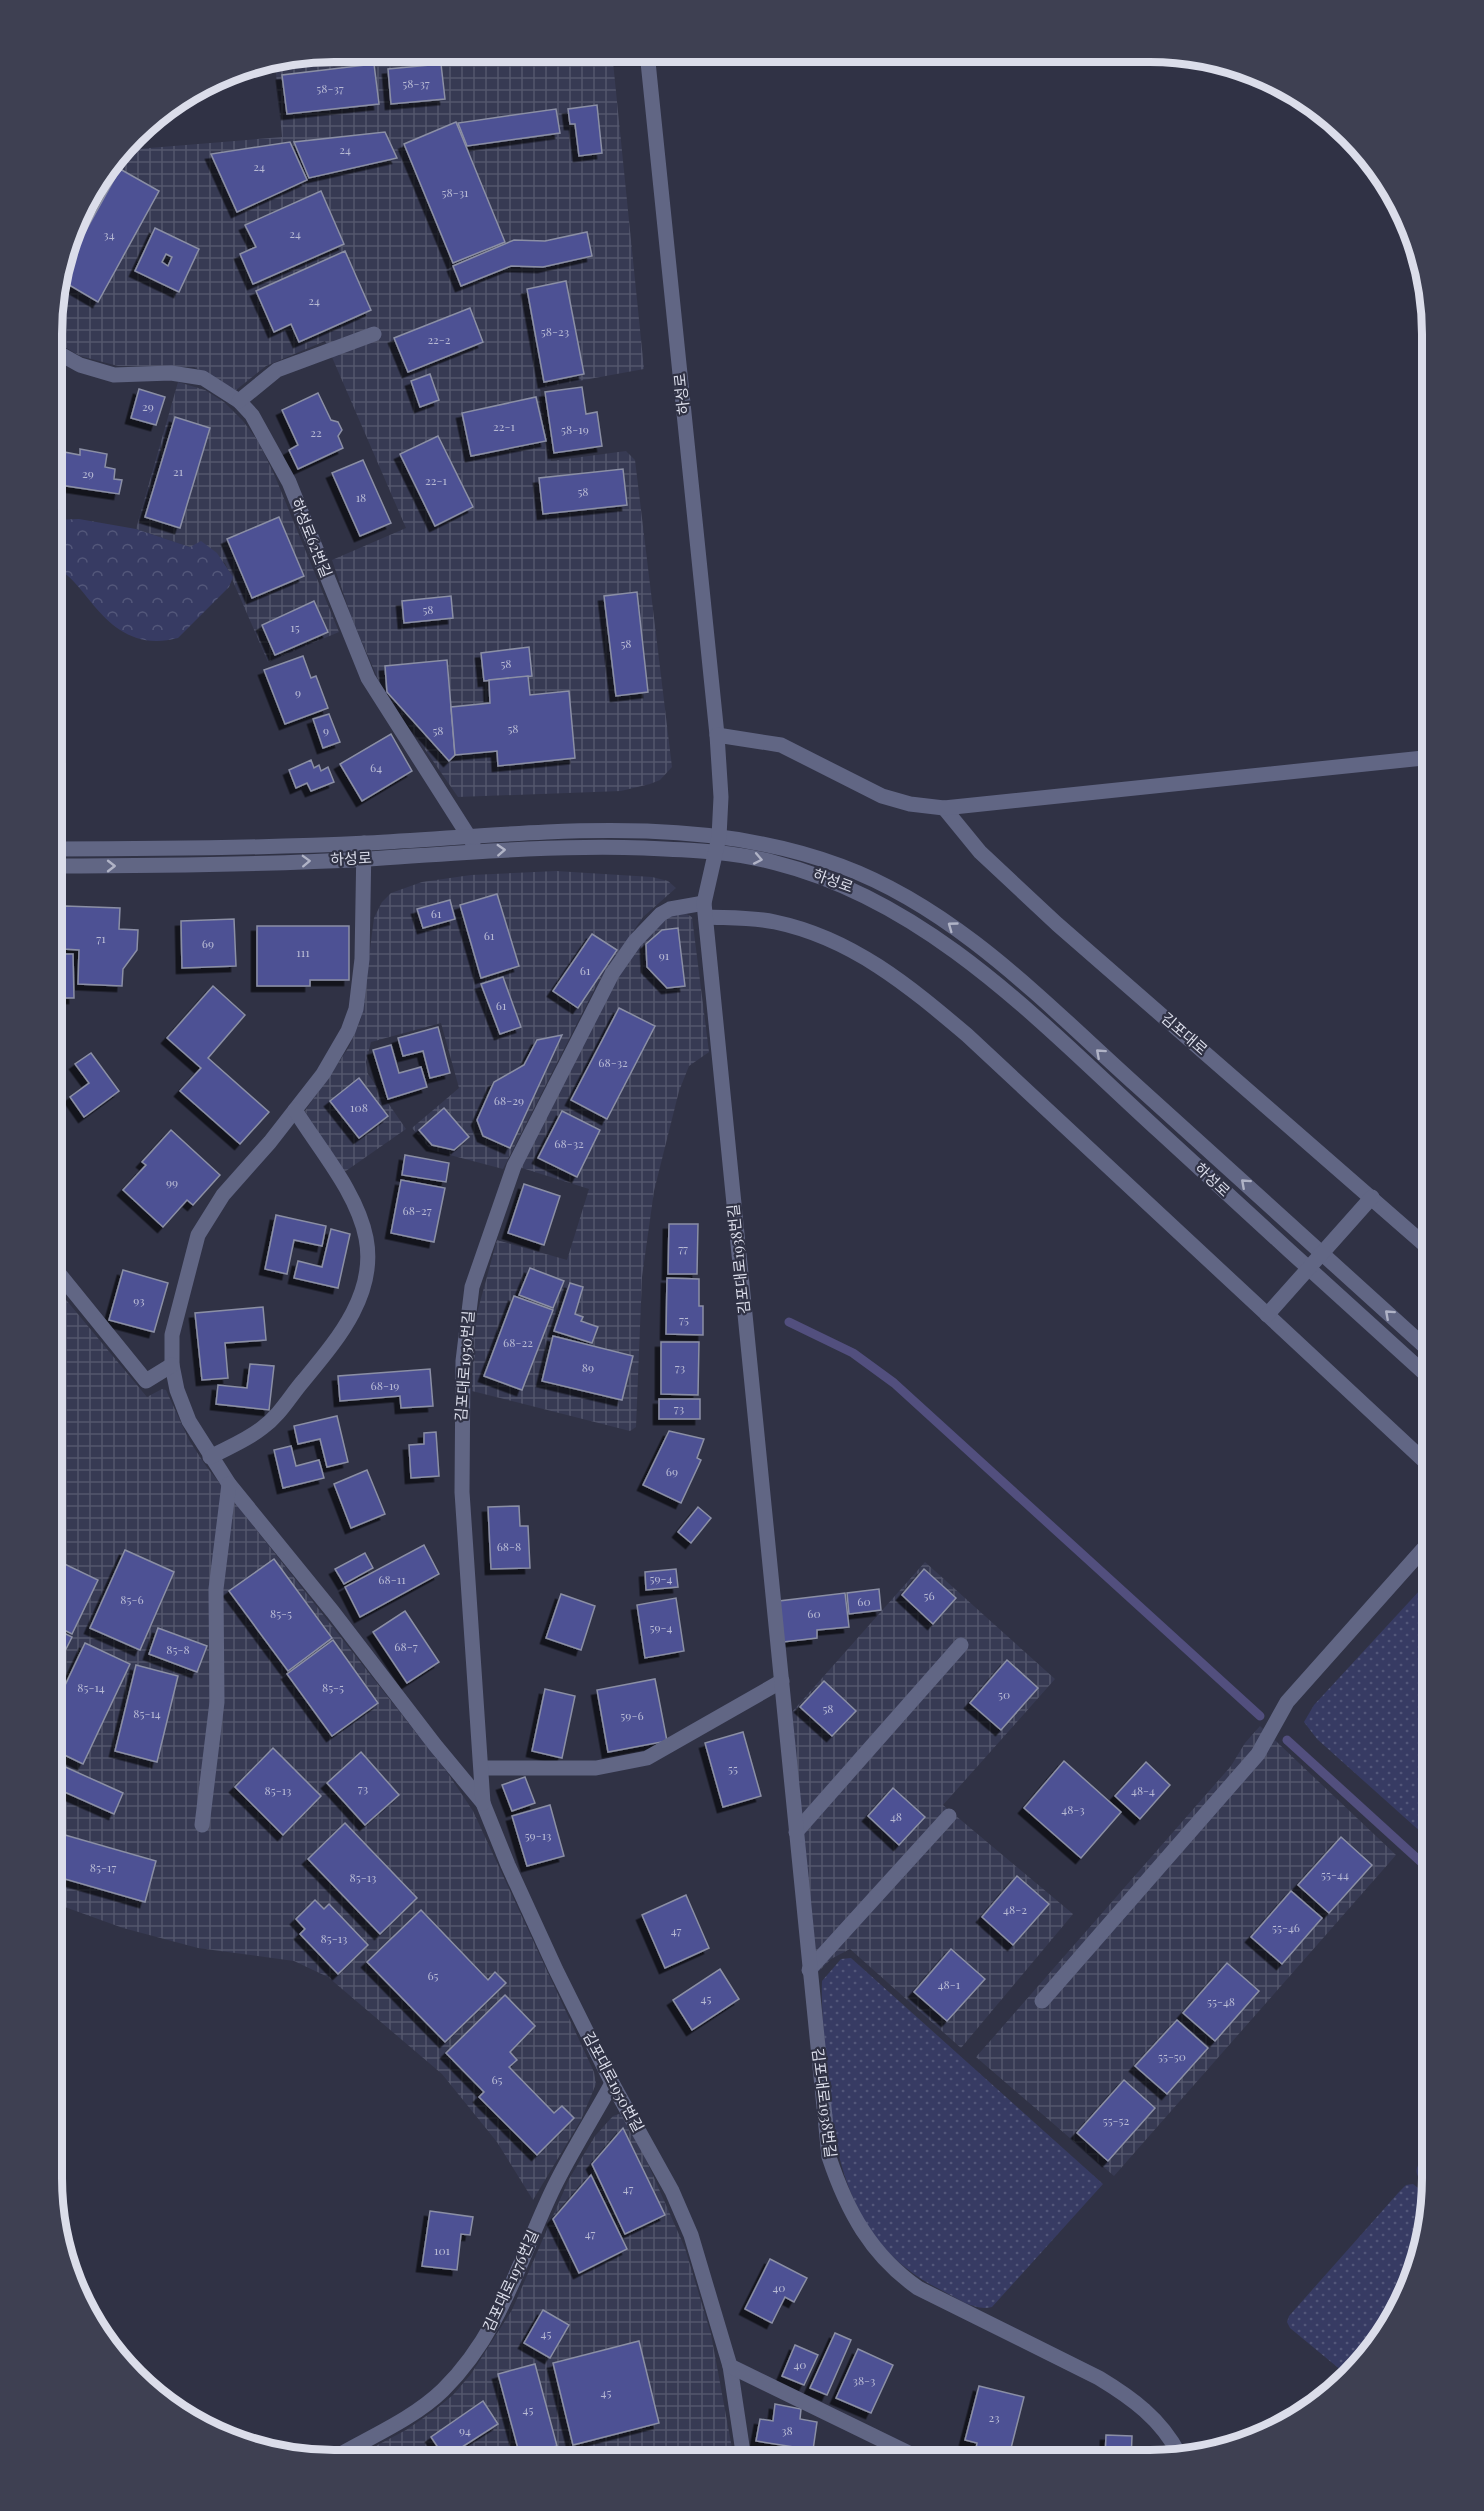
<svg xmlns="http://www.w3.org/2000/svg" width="1484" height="2511" viewBox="0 0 1484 2511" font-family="'Playfair Display','Noto Sans KR',serif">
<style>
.industrial{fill:url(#industrial-grid)}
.grass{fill:url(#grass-dots)}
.forest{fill:url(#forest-crowns)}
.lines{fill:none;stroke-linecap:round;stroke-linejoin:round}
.stream{stroke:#524f7e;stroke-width:9}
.building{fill:#4d5194;stroke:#8b8fa5;stroke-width:1.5;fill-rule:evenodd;filter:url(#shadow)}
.minor{stroke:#616684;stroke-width:15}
.oneway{stroke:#b0b3c6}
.labels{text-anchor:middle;stroke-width:4.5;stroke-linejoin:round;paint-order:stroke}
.number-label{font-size:12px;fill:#b8bad4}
.street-label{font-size:15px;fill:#dbddea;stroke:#303245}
.rim{fill:none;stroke:#dbddea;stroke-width:8}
</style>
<defs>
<pattern id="industrial-grid" width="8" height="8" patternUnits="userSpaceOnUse" patternTransform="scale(1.5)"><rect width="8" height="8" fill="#373a53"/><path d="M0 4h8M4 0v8" fill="none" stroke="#53566c"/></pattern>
<pattern id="grass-dots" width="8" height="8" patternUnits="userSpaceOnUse" patternTransform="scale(1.5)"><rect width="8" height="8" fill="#373b63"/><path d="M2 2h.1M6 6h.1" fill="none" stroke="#53577a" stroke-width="1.8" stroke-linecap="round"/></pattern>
<pattern id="forest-crowns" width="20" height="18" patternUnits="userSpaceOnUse" patternTransform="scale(1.5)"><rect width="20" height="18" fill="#373b63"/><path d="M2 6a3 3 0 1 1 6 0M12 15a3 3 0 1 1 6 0" fill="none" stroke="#53577a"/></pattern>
<filter id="shadow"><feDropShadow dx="-5.5" dy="5.5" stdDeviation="0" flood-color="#0009"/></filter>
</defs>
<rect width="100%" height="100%" fill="#303245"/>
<g class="industrial">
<polygon points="334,51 612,52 644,369 540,388 551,461 626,451 635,460 672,767 660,780 650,784 621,791 458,797 381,686 352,619 332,560 406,528 325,341 266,366 236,390 194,367 118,366 80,356 53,340 53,297 80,208 125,150 282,137 275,63"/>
<polygon points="178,382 205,390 224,402 243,421 258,441 274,474 339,632 268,662 225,563 190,547 136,529"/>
<polygon points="556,871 652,877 668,881 676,888 643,917 597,984 503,1169 431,1150 412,1128 459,1088 441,1023 371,1042 366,1062 368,1074 406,1129 343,1173 305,1111 349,1047 361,1019 374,918 382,902 391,893 422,882 471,875"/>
<polygon points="683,912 692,917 709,1052 689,1066 679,1091 654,1191 642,1277 636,1427 630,1431 472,1391 474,1324 497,1240 567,1260 589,1189 522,1168 520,1165 612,988 633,953 667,917"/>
<polygon points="52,1283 147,1397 162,1389 166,1390 189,1440 206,1466 447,1772 473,1811 594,2072 596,2084 581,2120 533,2200 497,2142 442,2074 328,1977 294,1961 198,1948 123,1928 51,1902"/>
<polygon points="925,1562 1055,1679 943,1805 1073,1914 961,2048 850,1949 831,1959 816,1974 792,1712"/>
<polygon points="1260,1726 1396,1855 1114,2176 976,2057 1231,1766 1245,1743"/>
<polygon points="619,2114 624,2116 640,2146 685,2248 711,2334 734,2459 353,2458 406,2430 432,2412 453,2395 471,2374 512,2310 569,2179 595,2136 613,2116"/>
</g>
<g class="grass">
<polygon points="1433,1576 1432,1842 1317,1739 1304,1722 1314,1705"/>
<path d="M851,1958L1103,2184L992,2307C976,2312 955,2297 941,2290C848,2244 832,2153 826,2058C824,2033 821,2006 822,1981L841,1959Z"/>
<polygon points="1413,2184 1432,2199 1418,2269 1375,2349 1348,2376 1290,2328 1287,2322 1289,2316 1399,2192 1406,2185"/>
</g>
<g class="forest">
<path d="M79,519L136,529L190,547L201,541L217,553L233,577L229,587L178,638C103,658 85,571 53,569V520Z"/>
<path d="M1432,2148V2191C1409,2171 1414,2169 1432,2148Z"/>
</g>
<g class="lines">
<g class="stream">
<polyline points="789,1322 853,1353 894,1383 1260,1716"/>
<polyline points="1287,1740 1432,1872"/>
</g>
</g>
<g class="building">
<polygon points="374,64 379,104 287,114 282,75"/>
<polygon points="441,64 445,99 391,104 388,69"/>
<polygon points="597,105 602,153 579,156 575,124 570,124 568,109"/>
<polygon points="556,109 560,133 467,146 458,123"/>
<polygon points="456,122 505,242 453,263 404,144"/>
<polygon points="385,132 397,158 309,178 294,142"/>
<polygon points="290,142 307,180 237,212 211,154"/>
<polygon points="120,169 159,191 98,302 59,279"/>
<polygon points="321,191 344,244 253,284 240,254 256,247 245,225"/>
<path d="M155,228L199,249L179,292L135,271ZM166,254L172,257L168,266L162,262Z"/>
<polygon points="587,232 592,256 543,267 511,266 461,286 453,266 514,240 545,241"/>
<polygon points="345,251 371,310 299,342 291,324 274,332 256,291"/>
<polygon points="566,281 584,374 544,382 527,289"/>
<polygon points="470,308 483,342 408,372 394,338"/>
<polygon points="430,374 439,400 420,407 411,381"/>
<polygon points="582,387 586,414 597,412 602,446 554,453 545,392"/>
<polygon points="139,389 165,397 156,425 131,418"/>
<polygon points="318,393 331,420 338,422 342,430 338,436 343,448 298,469 289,450 298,445 282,410"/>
<polygon points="536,397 546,441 471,456 462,413"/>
<polygon points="175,417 210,428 180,528 145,517"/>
<polygon points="438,436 473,507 435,526 400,454"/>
<polygon points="80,449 107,454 105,467 115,469 114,479 122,480 119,494 60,485 64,452 80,455"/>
<polygon points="363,460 391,523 360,536 332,473"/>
<polygon points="623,469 627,505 543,514 539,478"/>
<polygon points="279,517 304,576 252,598 227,539"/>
<polygon points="637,592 648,692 616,696 604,596"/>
<polygon points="451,596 453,618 404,623 402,601"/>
<polygon points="314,601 328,632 275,655 262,625"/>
<polygon points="529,647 532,676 484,681 481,653"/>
<polygon points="303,656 311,678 316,676 328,708 285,724 264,670"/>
<polygon points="447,660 455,755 449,761 387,692 385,666"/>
<polygon points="528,676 530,695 569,691 575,758 498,766 497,751 455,755 451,707 490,703 489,680"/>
<polygon points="329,714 340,742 323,748 313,719"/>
<polygon points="391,734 412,771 362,801 340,764"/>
<polygon points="311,760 314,768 319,765 321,771 328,767 334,782 311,791 307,783 296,788 289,770"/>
<polygon points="497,894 519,966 481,978 460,905"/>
<polygon points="450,900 455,919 423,928 417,909"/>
<polygon points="65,906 120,908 119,929 138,930 137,950 123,969 122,986 78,984 79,950 63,949"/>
<polygon points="234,919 236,966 182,968 181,921"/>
<polygon points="257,926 349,926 349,980 310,980 310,986 257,986"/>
<polygon points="678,928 685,986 667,988 647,967 646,944 662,930"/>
<polygon points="592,934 617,950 578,1008 553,991"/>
<polygon points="53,954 73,954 74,998 52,998 53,982 58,982 58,971 53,971"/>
<polygon points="503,977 521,1027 500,1034 481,984"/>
<polygon points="213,986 245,1015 208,1058 269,1112 240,1144 180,1091 201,1068 167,1038"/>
<polygon points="619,1008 655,1026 607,1119 571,1100"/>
<polygon points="438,1027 450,1073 430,1078 423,1051 403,1056 398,1038"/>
<polygon points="562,1035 510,1148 483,1136 477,1120 494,1082 524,1065 537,1040"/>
<polygon points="391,1045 399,1073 421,1067 427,1087 388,1099 373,1050"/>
<polygon points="91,1053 119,1091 84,1117 70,1097 89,1083 75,1064"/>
<polygon points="359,1078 388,1116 359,1138 330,1101"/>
<polygon points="444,1108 469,1137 454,1150 432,1145 419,1130"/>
<polygon points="562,1111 600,1130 577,1177 538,1158"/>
<polygon points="171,1130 220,1175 193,1205 187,1200 163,1227 123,1190 146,1165 142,1162"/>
<polygon points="405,1155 449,1163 446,1182 402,1175"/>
<polygon points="401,1180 445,1188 434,1242 391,1233"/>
<polygon points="524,1184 560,1196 544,1245 508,1233"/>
<polygon points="276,1215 326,1226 322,1246 294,1240 287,1274 265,1269"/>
<polygon points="669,1224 698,1224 697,1274 668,1274"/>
<polygon points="331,1229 350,1234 338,1288 294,1278 298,1261 322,1267"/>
<polygon points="530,1268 564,1281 553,1308 519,1295"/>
<polygon points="123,1270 168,1283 154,1332 109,1320"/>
<polygon points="667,1278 699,1279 699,1306 703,1306 703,1335 666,1334"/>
<polygon points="570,1283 583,1287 575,1314 583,1317 581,1321 598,1327 592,1343 554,1331"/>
<polygon points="514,1296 553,1310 522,1390 484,1376"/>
<polygon points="263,1307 266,1340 225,1343 228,1378 202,1380 195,1313"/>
<polygon points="553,1336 633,1356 622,1400 542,1381"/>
<polygon points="661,1342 699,1342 698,1395 661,1394"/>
<polygon points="250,1364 274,1366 269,1410 216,1404 218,1385 247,1388"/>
<polygon points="430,1369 433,1406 401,1408 400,1396 340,1401 338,1376"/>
<rect x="659" y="1399" width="41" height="20"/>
<polygon points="337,1416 348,1462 327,1467 320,1439 298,1444 294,1426"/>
<polygon points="669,1431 704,1439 697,1458 701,1460 681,1503 643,1485"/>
<polygon points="436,1432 439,1476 411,1478 409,1445 424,1444 424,1433"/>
<polygon points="291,1446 296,1466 319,1460 324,1478 283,1488 274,1450"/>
<polygon points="367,1470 385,1514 351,1528 334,1484"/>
<polygon points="519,1506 520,1526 528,1526 530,1568 491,1569 488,1507"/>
<polygon points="698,1507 711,1518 691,1543 678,1532"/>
<polygon points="424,1545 439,1574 360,1617 345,1587"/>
<polygon points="125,1550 174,1572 140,1650 90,1628"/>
<polygon points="365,1553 373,1568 344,1584 335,1569"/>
<polygon points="52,1558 98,1580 72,1634 52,1624"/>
<polygon points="274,1559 332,1638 288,1671 229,1591"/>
<polygon points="676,1569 678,1587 646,1590 645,1572"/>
<polygon points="924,1569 956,1598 933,1624 902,1595"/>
<polygon points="879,1589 881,1610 849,1614 847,1593"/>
<polygon points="845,1593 849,1627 817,1630 817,1638 783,1642 779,1601"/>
<polygon points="561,1594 595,1606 581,1650 546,1638"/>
<polygon points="676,1598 684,1651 645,1658 637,1605"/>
<polygon points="405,1611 439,1662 407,1683 373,1632"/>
<polygon points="52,1627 72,1637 55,1671 52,1669"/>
<polygon points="158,1628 207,1646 197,1672 149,1654"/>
<polygon points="333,1640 378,1703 332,1736 287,1674"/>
<polygon points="85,1643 130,1664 83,1764 52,1749 52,1713"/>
<polygon points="1007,1660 1038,1688 1001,1730 970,1703"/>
<polygon points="136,1665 178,1676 157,1762 115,1751"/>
<polygon points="655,1679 667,1741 608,1752 597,1690"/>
<polygon points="824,1681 856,1711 832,1736 800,1707"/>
<polygon points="545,1689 575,1696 562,1758 532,1751"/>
<polygon points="743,1732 761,1796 723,1807 705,1743"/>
<polygon points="273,1748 321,1796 283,1835 235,1787"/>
<polygon points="361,1752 399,1795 365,1825 327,1783"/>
<polygon points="52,1761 123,1793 114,1814 51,1786"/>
<polygon points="1064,1761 1121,1812 1081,1858 1024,1808"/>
<polygon points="1146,1762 1170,1785 1140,1819 1115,1796"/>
<polygon points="525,1777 535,1803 512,1811 502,1785"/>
<polygon points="893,1788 925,1817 899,1845 868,1816"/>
<polygon points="550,1805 564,1856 527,1866 512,1816"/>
<polygon points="345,1823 417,1898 380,1934 308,1859"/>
<polygon points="51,1831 156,1861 145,1902 51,1875"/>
<polygon points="1341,1837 1372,1865 1329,1913 1298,1885"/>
<polygon points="1017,1876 1049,1904 1013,1945 982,1917"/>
<polygon points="1291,1891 1322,1918 1282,1964 1251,1937"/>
<polygon points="686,1895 709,1948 665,1968 642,1915"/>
<polygon points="315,1900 324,1909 329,1904 368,1945 338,1974 300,1934 305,1929 296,1919"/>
<polygon points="421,1910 488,1980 495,1972 506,1983 445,2042 367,1962"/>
<polygon points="951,1949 985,1979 947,2021 914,1992"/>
<polygon points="1227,1963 1259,1991 1215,2041 1183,2013"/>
<polygon points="720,1969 739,1999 692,2030 673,2000"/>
<polygon points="505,1995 535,2026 510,2052 517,2060 509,2067 554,2113 562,2106 574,2118 537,2155 479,2097 484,2092 446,2053"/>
<polygon points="1177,2020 1208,2048 1167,2094 1135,2066"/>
<polygon points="1124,2080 1155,2108 1108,2161 1077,2133"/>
<polygon points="623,2128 665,2215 625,2234 592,2164"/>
<polygon points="591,2175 627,2249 579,2273 553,2219"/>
<polygon points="430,2211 473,2217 470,2235 461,2234 457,2270 422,2266"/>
<polygon points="770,2259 807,2278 794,2302 785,2297 772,2323 745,2309"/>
<polygon points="543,2310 569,2325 550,2358 524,2343"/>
<polygon points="835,2333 851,2340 827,2395 810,2388"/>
<polygon points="639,2341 659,2423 573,2445 553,2363"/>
<polygon points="795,2345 818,2355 804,2385 782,2376"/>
<polygon points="858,2349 893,2365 871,2413 836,2398"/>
<polygon points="535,2364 557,2446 520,2456 498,2374"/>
<polygon points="979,2386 1024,2397 1010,2452 990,2447 988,2452 976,2449 977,2443 965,2440"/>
<polygon points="483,2401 498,2424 445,2458 431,2437"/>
<polygon points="775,2404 801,2409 800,2419 817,2422 813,2450 756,2441 760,2419 773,2421"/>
<polygon points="1106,2435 1132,2436 1131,2460 1105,2460"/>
<polygon points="793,2454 829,2459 792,2459"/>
</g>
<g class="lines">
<g class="minor">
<polyline points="647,52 717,735"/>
<polyline points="53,350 80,365 114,375 171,373 203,378 239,401 252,415 289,482 368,678 473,843"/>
<polyline points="239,401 277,370 374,334"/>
<polyline points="944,808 980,852 1057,924 1433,1252"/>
<polyline points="364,843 362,959 356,1009 348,1031 323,1074 270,1142 223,1195 198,1235 172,1335 172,1365 177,1390 189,1421 229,1484 333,1612 435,1745 483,1803 508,1865 556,1970 612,2083 672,2191 691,2235 730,2366 744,2459"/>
<path d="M53,849C157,849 262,848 367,843C523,835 691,810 841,866C957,909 1046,1004 1136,1085C1235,1174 1334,1264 1433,1354"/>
<path d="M53,866C158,866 263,865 368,859C460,853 551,845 644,848C689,850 732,851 776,863C931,902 1045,1027 1159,1131C1250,1215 1341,1298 1433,1381"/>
<path d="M706,917C729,918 752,917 775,922C852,938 909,986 967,1035L1433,1469"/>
<polyline points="52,1265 146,1381 172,1365"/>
<polyline points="1267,1315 1372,1197"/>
<path d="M210,1457C227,1448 247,1440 262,1428C280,1415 290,1396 304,1380C337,1340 377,1294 366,1238C357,1192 319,1149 295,1110"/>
<polyline points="482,1768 596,1768 647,1758 782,1681"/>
<polyline points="483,1803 462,1492 463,1361 472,1287 514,1166 612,974 635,941 661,914 670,909 704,903"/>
<polyline points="202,1825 217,1702 216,1589 229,1484"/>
<polyline points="796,1832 961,1645"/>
<polyline points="809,1970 949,1816"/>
<polyline points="1042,2001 1258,1754 1287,1702 1433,1538"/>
<polyline points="730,2366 921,2459"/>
<path d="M1179,2454C1161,2419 1132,2398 1099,2378L918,2288C871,2255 847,2211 829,2157L704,903L719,837L721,797L717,735L781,745L882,796L910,804L944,808L1433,757"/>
<path d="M334,2458C370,2437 413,2419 443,2390C502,2332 519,2259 554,2187C571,2152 593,2118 612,2083"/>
</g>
</g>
<defs><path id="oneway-chevron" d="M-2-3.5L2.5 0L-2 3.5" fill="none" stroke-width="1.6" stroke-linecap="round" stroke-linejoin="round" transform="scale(1.5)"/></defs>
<g class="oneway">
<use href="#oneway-chevron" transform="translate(501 850) rotate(-3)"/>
<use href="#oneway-chevron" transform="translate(758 859) rotate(11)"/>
<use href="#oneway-chevron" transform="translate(306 861) rotate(-2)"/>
<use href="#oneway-chevron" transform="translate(111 866)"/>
<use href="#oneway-chevron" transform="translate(952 926) rotate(-144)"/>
<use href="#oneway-chevron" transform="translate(1100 1053) rotate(-138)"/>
<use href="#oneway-chevron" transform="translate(1245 1183) rotate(-138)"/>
<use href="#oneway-chevron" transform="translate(1389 1314) rotate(-138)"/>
</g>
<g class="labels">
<g class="number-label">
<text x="416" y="88">58-37</text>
<text x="330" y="93">58-37</text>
<text x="345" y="154">24</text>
<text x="259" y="171">24</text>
<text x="455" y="197">58-31</text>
<text x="295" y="238">24</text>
<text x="109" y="239">34</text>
<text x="314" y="305">24</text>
<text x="555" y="336">58-23</text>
<text x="439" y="344">22-2</text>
<text x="148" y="411">29</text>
<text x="504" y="431">22-1</text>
<text x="575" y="434">58-19</text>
<text x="316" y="437">22</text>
<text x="178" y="476">21</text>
<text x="88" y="478">29</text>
<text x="436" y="485">22-1</text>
<text x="583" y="496">58</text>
<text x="361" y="502">18</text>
<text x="428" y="614">58</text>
<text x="295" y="632">15</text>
<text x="626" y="648">58</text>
<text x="506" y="668">58</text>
<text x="298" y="697">9</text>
<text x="513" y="733">58</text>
<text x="326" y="735">9</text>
<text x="438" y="735">58</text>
<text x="376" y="772">64</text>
<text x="436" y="918">61</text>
<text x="489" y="940">61</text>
<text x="101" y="943">71</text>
<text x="208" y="948">69</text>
<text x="303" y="957">111</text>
<text x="664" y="960">91</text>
<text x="585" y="975">61</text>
<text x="501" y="1010">61</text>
<text x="613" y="1067">68-32</text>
<text x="509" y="1105">68-29</text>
<text x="359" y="1112">108</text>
<text x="569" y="1148">68-32</text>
<text x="172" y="1187">99</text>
<text x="417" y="1215">68-27</text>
<text x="683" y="1253">77</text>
<text x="139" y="1305">93</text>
<text x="684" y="1324">75</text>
<text x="518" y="1347">68-22</text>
<text x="588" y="1372">89</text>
<text x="680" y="1372">73</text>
<text x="385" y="1390">68-19</text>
<text x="679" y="1413">73</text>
<text x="672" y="1476">69</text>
<text x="509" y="1551">68-8</text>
<text x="661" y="1583">59-4</text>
<text x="392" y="1584">68-11</text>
<text x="929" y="1600">56</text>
<text x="132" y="1604">85-6</text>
<text x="864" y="1606">60</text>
<text x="281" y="1618">85-5</text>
<text x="814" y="1618">60</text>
<text x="661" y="1632">59-4</text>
<text x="406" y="1651">68-7</text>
<text x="178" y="1654">85-8</text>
<text x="91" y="1692">85-14</text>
<text x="333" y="1692">85-5</text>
<text x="1004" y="1699">50</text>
<text x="828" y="1713">58</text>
<text x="147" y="1718">85-14</text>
<text x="632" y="1720">59-6</text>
<text x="733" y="1773">55</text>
<text x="363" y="1793">73</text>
<text x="278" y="1795">85-13</text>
<text x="1143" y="1795">48-4</text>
<text x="1073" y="1814">48-3</text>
<text x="896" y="1821">48</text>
<text x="538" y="1840">59-13</text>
<text x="103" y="1872">85-17</text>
<text x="1335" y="1879">55-44</text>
<text x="363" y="1882">85-13</text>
<text x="1015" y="1914">48-2</text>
<text x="1286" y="1932">55-46</text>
<text x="676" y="1935">47</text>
<text x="334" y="1943">85-13</text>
<text x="433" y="1980">65</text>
<text x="949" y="1989">48-1</text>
<text x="706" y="2003">45</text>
<text x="1221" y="2006">55-48</text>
<text x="1172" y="2061">55-50</text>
<text x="497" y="2084">65</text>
<text x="1116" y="2125">55-52</text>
<text x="628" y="2193">47</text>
<text x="590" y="2238">47</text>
<text x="442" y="2255">101</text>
<text x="779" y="2292">40</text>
<text x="546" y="2338">45</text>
<text x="800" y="2369">40</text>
<text x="864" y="2385">38-3</text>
<text x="606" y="2397">45</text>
<text x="528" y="2414">45</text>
<text x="994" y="2422">23</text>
<text x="465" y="2435">94</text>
<text x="787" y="2435">38</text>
</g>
<g class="street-label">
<text transform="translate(682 394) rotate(-96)" y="5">하성로</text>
<text transform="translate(311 538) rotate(68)" y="5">하성로62번길</text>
<text transform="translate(351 859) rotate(-3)" y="5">하성로</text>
<text transform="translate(833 881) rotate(20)" y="5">하성로</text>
<text transform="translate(1184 1034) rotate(41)" y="5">김포대로</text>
<text transform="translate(1212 1180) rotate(43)" y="5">하성로</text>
<text transform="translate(739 1259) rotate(-96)" y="5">김포대로1938번길</text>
<text transform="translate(465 1366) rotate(-86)" y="5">김포대로1950번길</text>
<text transform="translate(613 2082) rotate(62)" y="5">김포대로1950번길</text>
<text transform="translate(824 2103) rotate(83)" y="5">김포대로1938번길</text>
<text transform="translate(511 2281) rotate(-65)" y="5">김포대로1976번길</text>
</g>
</g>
<path d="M0 0H1484V2511H0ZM334 62H1150A272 272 0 0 1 1422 334V2178A272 272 0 0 1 1150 2450H334A272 272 0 0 1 62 2178V334A272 272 0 0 1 334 62Z" fill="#3e4052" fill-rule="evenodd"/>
<path class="rim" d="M334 62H1150A272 272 0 0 1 1422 334V2178A272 272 0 0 1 1150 2450H334A272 272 0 0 1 62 2178V334A272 272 0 0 1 334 62Z"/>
</svg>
